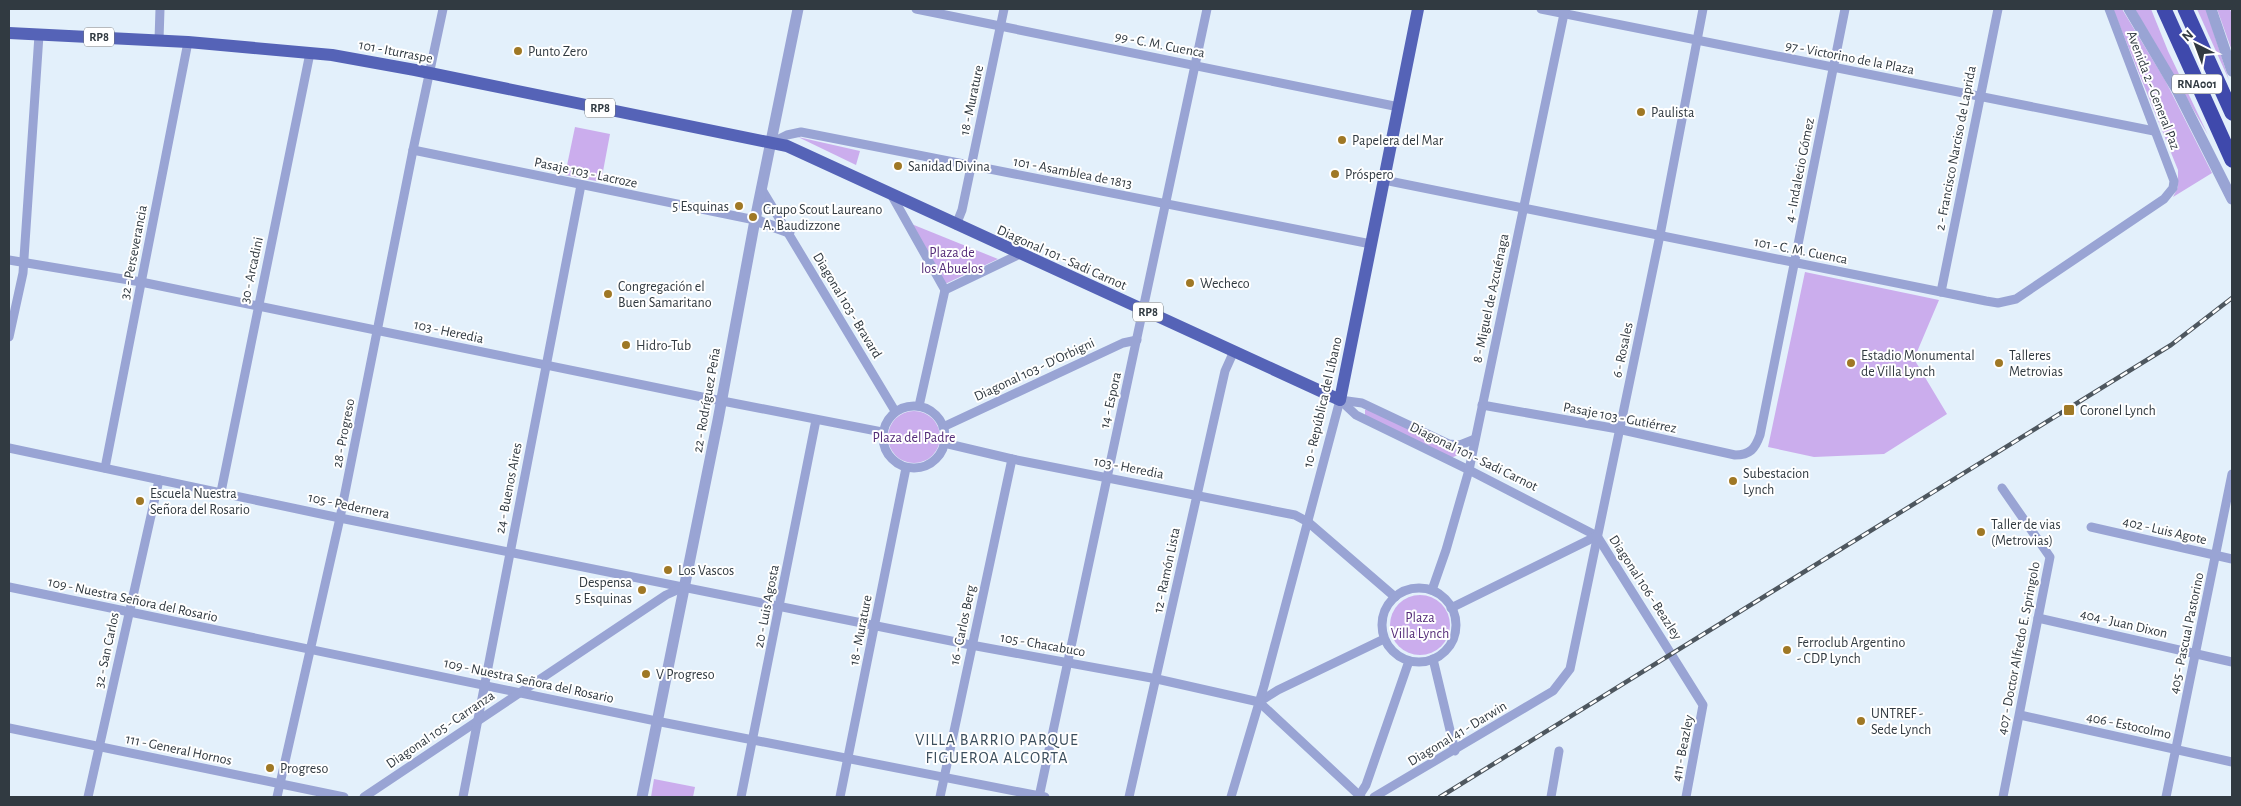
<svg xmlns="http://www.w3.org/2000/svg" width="2241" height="806" viewBox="0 0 2241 806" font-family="'Alegreya Sans',sans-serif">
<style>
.green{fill:#cbaded}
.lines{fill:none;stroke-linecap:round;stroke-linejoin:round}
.minor{stroke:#99a4d4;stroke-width:9}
.tertiary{stroke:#99a4d4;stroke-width:11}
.primary{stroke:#5563b7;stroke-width:12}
.motorway{stroke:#3f49ac;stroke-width:15}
.rail-casing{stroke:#4e575f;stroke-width:4.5}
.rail{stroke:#fff;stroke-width:2.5;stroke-dasharray:8;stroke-linecap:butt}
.poi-dot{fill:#9f7825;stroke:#fff;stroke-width:2}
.labels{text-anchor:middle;stroke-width:4;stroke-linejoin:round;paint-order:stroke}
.shield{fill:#fff;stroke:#6f757a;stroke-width:1}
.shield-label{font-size:12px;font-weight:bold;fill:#313a41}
.street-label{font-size:14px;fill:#313a41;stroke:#fff}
.poi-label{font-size:14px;fill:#313a41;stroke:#fff;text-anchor:start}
.park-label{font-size:14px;fill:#542c78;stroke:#fff}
.quarter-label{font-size:16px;letter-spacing:1px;fill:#3b4e5d;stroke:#fff}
</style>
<rect width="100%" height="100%" fill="#e3f0fb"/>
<g class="green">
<polygon points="2113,9 2122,9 2165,80 2212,173 2173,197 2178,187 2178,170"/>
<polygon points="2135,9 2151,9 2168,51 2208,135"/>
<polygon points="2197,9 2206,9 2229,80"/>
<polygon points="2217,9 2230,9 2232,15 2232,51"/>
<polygon points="575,127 610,134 601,182 565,175"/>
<polygon points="798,137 860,151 856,165"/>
<polygon points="909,223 998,259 945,284"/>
<polygon points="1805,272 1939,300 1914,359 1947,414 1884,454 1814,457 1768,447"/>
<polygon points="1368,409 1457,450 1458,455 1451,458 1365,417 1365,410"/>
<circle cx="914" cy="437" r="26"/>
<circle cx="1420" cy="625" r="30"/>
<polygon points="654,779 695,787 693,797 651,797"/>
</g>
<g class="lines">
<g class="minor">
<polyline points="916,9 1399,107"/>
<polyline points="1541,9 2154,131"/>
<polyline points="159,40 160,9"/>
<polyline points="771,143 787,135 801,132 1371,244"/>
<polyline points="413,150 755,220"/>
<polyline points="1384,180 1986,301 1998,303 2016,299 2164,199 2173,188 2174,181 2109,9"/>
<polyline points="761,188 895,411"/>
<polyline points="891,194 945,290 919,406"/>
<polyline points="956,225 962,210 1004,9"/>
<polyline points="9,260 141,282 702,397 882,432"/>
<polyline points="945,290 1020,254"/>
<polyline points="1941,292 1998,9"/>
<polyline points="9,337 23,273 39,35"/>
<polyline points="1340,400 1356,415 1469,470 1597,536 1703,705 1686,797"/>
<polyline points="1340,400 1362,403 1449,444 1460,445 1475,439"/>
<path d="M1482,405L1618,429L1735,455C1750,455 1755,449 1760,435L1845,9"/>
<circle cx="914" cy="437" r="31"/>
<polyline points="943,427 1123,343 1137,340"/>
<polyline points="944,443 1012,459 1295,515 1308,522 1395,597"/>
<polyline points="9,448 340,518 971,645 1157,679 1259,702 1361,797"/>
<polyline points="105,468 188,42"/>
<polyline points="2002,488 2050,557 2003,797"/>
<polyline points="221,492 310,53"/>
<polyline points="2091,527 2232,559"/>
<polyline points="9,587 656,721 1045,797"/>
<circle cx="1419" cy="625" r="37"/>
<polyline points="1432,590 1446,550 1469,470 1565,9"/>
<polyline points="1451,608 1597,536"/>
<polyline points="2038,618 2232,662"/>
<polyline points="1433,659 1455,751"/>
<polyline points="1259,702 1278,690 1384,639"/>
<polyline points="2020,715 2232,762"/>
<polyline points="9,728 344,797"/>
<polyline points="1359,796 1366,785 1409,661"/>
<polyline points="88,797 159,480"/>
<polyline points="277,797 340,518 413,150 443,9"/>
<polyline points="364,797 666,595 684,587"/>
<polyline points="463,797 581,185"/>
<polyline points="741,797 816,420"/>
<polyline points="840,797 906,468"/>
<polyline points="940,797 1012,459"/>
<polyline points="1039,797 1207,9"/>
<polyline points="1129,797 1225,371 1234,351"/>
<polyline points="1231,797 1264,686 1340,400"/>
<polyline points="1374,797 1553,691 1570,669 1660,235 1703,9"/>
<polyline points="1551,797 1559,751"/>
<polyline points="2166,797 2232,474"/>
</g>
<g class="tertiary">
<polyline points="2129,9 2177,90 2232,199"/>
<polyline points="2211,9 2232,71"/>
<polyline points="755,220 789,232"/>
<polyline points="642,797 718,420 755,220 798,9"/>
</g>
<polyline class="primary" points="9,33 188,42 332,55 415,70 787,146 1340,400 1418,9"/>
<g class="motorway">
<polyline points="2164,9 2232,160"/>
<polyline points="2185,9 2232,113"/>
</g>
<g class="rail-casing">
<polyline id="rail" points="1440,797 2171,345 2232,298"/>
</g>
<use href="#rail" class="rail"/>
</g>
<g class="poi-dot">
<circle cx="518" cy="51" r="5"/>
<circle cx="1641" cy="112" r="5"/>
<circle cx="1342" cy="140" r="5"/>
<circle cx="898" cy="166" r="5"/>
<circle cx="1335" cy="174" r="5"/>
<circle cx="739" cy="206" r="5"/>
<circle cx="753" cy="217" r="5"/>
<circle cx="1190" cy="283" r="5"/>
<circle cx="608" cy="294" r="5"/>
<circle cx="626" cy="345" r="5"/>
<circle cx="1851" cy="363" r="5"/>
<circle cx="1999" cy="363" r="5"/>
<rect x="2063" y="404" width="12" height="12" rx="2.5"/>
<circle cx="1733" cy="481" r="5"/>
<circle cx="140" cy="501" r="5"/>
<circle cx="1981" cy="532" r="5"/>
<circle cx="668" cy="570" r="5"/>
<circle cx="642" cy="590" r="5"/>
<circle cx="1787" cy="650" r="5"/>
<circle cx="646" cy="674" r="5"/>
<circle cx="1861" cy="721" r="5"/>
<circle cx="270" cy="768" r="5"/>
</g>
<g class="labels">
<g class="shield">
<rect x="84" y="27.5" width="30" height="19" rx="4"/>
<rect x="2172" y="74.5" width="50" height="19" rx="4"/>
<rect x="585" y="98.5" width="30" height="19" rx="4"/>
<rect x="1133" y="302.5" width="30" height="19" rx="4"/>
</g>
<g class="shield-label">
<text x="99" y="41">RP8</text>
<text x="2197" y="88">RNA001</text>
<text x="600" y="112">RP8</text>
<text x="1148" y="316">RP8</text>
</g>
<g class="street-label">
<text transform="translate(1160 44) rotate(11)" y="5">99 - C. M. Cuenca</text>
<text transform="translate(396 51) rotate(11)" y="5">101 - Iturraspe</text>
<text transform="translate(1850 57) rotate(11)" y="5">97 - Victorino de la Plaza</text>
<text transform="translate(2154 90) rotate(69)" y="5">Avenida 2 - General Paz</text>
<text transform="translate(971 100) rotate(-78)" y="5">18 - Murature</text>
<text transform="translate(1955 148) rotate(-79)" y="5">2 - Francisco Narciso de Laprida</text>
<text transform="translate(1799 170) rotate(-79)" y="5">4 - Indalecio Gómez</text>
<text transform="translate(586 172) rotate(12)" y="5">Pasaje 103 - Lacroze</text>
<text transform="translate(1073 172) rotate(11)" y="5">101 - Asamblea de 1813</text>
<text transform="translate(1801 250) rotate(11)" y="5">101 - C. M. Cuenca</text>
<text transform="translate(133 252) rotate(-79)" y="5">32 - Perseverancia</text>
<text transform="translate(1062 257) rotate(24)" y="5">Diagonal 101 - Sadi Carnot</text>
<text transform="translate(251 270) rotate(-78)" y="5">30 - Arcadini</text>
<text transform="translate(1490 298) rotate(-78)" y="5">8 - Miguel de Azcuénaga</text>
<text transform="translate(848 305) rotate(59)" y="5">Diagonal 103 - Bravard</text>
<text transform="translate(449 331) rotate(12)" y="5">103 - Heredia</text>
<text transform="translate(1622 350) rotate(-78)" y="5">6 - Rosales</text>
<text transform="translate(1034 369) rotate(-25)" y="5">Diagonal 103 - D'Orbigni</text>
<text transform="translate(706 400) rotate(-80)" y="5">22 - Rodríguez Peña</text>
<text transform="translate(1110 400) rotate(-77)" y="5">14 - Espora</text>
<text transform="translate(1322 402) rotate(-77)" y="5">10 - República del Líbano</text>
<text transform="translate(1620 417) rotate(11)" y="5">Pasaje 103 - Gutiérrez</text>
<text transform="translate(343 433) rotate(-79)" y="5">28 - Progreso</text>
<text transform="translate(1474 456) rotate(26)" y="5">Diagonal 101 - Sadi Carnot</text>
<text transform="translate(1129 467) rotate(11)" y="5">103 - Heredia</text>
<text transform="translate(508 488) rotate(-79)" y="5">24 - Buenos Aires</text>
<text transform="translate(349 505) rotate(12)" y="5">105 - Pedernera</text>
<text transform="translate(2165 530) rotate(13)" y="5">402 - Luis Agote</text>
<text transform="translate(1166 570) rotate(-78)" y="5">12 - Ramón Lista</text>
<text transform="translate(1646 587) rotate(57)" y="5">Diagonal 106 - Beazley</text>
<text transform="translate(133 599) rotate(12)" y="5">109 - Nuestra Señora del Rosario</text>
<text transform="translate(766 606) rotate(-79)" y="5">20 - Luis Agosta</text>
<text transform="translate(2124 623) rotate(13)" y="5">404 - Juan Dixon</text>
<text transform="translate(962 625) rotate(-78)" y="5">16 - Carlos Berg</text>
<text transform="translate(860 630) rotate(-79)" y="5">18 - Murature</text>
<text transform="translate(2186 633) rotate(-78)" y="5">405 - Pascual Pastorino</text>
<text transform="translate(1043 644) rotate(10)" y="5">105 - Chacabuco</text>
<text transform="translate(2018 648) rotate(-79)" y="5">407 - Doctor Alfredo E. Springolo</text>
<text transform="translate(106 650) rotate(-78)" y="5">32 - San Carlos</text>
<text transform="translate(529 680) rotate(12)" y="5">109 - Nuestra Señora del Rosario</text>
<text transform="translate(2129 725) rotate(12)" y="5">406 - Estocolmo</text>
<text transform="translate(440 729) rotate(-34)" y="5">Diagonal 105 - Carranza</text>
<text transform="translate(1457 733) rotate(-31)" y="5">Diagonal 41 - Darwin</text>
<text transform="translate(1682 748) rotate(-79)" y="5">411 - Beazley</text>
<text transform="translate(179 749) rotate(12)" y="5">111 - General Hornos</text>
</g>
<g class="poi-label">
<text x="528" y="56">Punto Zero</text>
<text x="1651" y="117">Paulista</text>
<text x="1352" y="145">Papelera del Mar</text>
<text x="908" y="171">Sanidad Divina</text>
<text x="1345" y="179">Próspero</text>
<text x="729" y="211" text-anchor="end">5 Esquinas</text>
<text x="763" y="214">Grupo Scout Laureano<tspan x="763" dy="16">A. Baudizzone</tspan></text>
<text x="1200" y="288">Wecheco</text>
<text x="618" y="291">Congregación el<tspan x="618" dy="16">Buen Samaritano</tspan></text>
<text x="636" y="350">Hidro-Tub</text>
<text x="1861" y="360">Estadio Monumental<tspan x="1861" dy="16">de Villa Lynch</tspan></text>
<text x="2009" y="360">Talleres<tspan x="2009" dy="16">Metrovias</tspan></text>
<text x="2080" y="415">Coronel Lynch</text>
<text x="1743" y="478">Subestacion<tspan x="1743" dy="16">Lynch</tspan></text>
<text x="150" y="498">Escuela Nuestra<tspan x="150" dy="16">Señora del Rosario</tspan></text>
<text x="1991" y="529">Taller de vias<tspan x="1991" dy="16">(Metrovias)</tspan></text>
<text x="678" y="575">Los Vascos</text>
<text x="632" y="587" text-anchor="end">Despensa<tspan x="632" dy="16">5 Esquinas</tspan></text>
<text x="1797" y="647">Ferroclub Argentino<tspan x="1797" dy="16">- CDP Lynch</tspan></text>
<text x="656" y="679">V Progreso</text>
<text x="1871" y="718">UNTREF -<tspan x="1871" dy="16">Sede Lynch</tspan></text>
<text x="280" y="773">Progreso</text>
</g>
<g class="park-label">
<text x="952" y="257">Plaza de<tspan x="952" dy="16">los Abuelos</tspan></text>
<text x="914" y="442">Plaza del Padre</text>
<text x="1420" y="622">Plaza<tspan x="1420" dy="16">Villa Lynch</tspan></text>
</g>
<g class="quarter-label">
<text x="997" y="745">VILLA BARRIO PARQUE<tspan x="997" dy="18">FIGUEROA ALCORTA</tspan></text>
</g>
</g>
<rect width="2241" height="806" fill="none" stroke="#313a41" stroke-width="20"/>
<g transform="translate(2196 45) rotate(318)" stroke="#ffffff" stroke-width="4" paint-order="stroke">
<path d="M0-4L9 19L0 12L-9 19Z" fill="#313a41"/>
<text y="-8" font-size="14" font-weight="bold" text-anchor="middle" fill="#313a41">N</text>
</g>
</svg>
